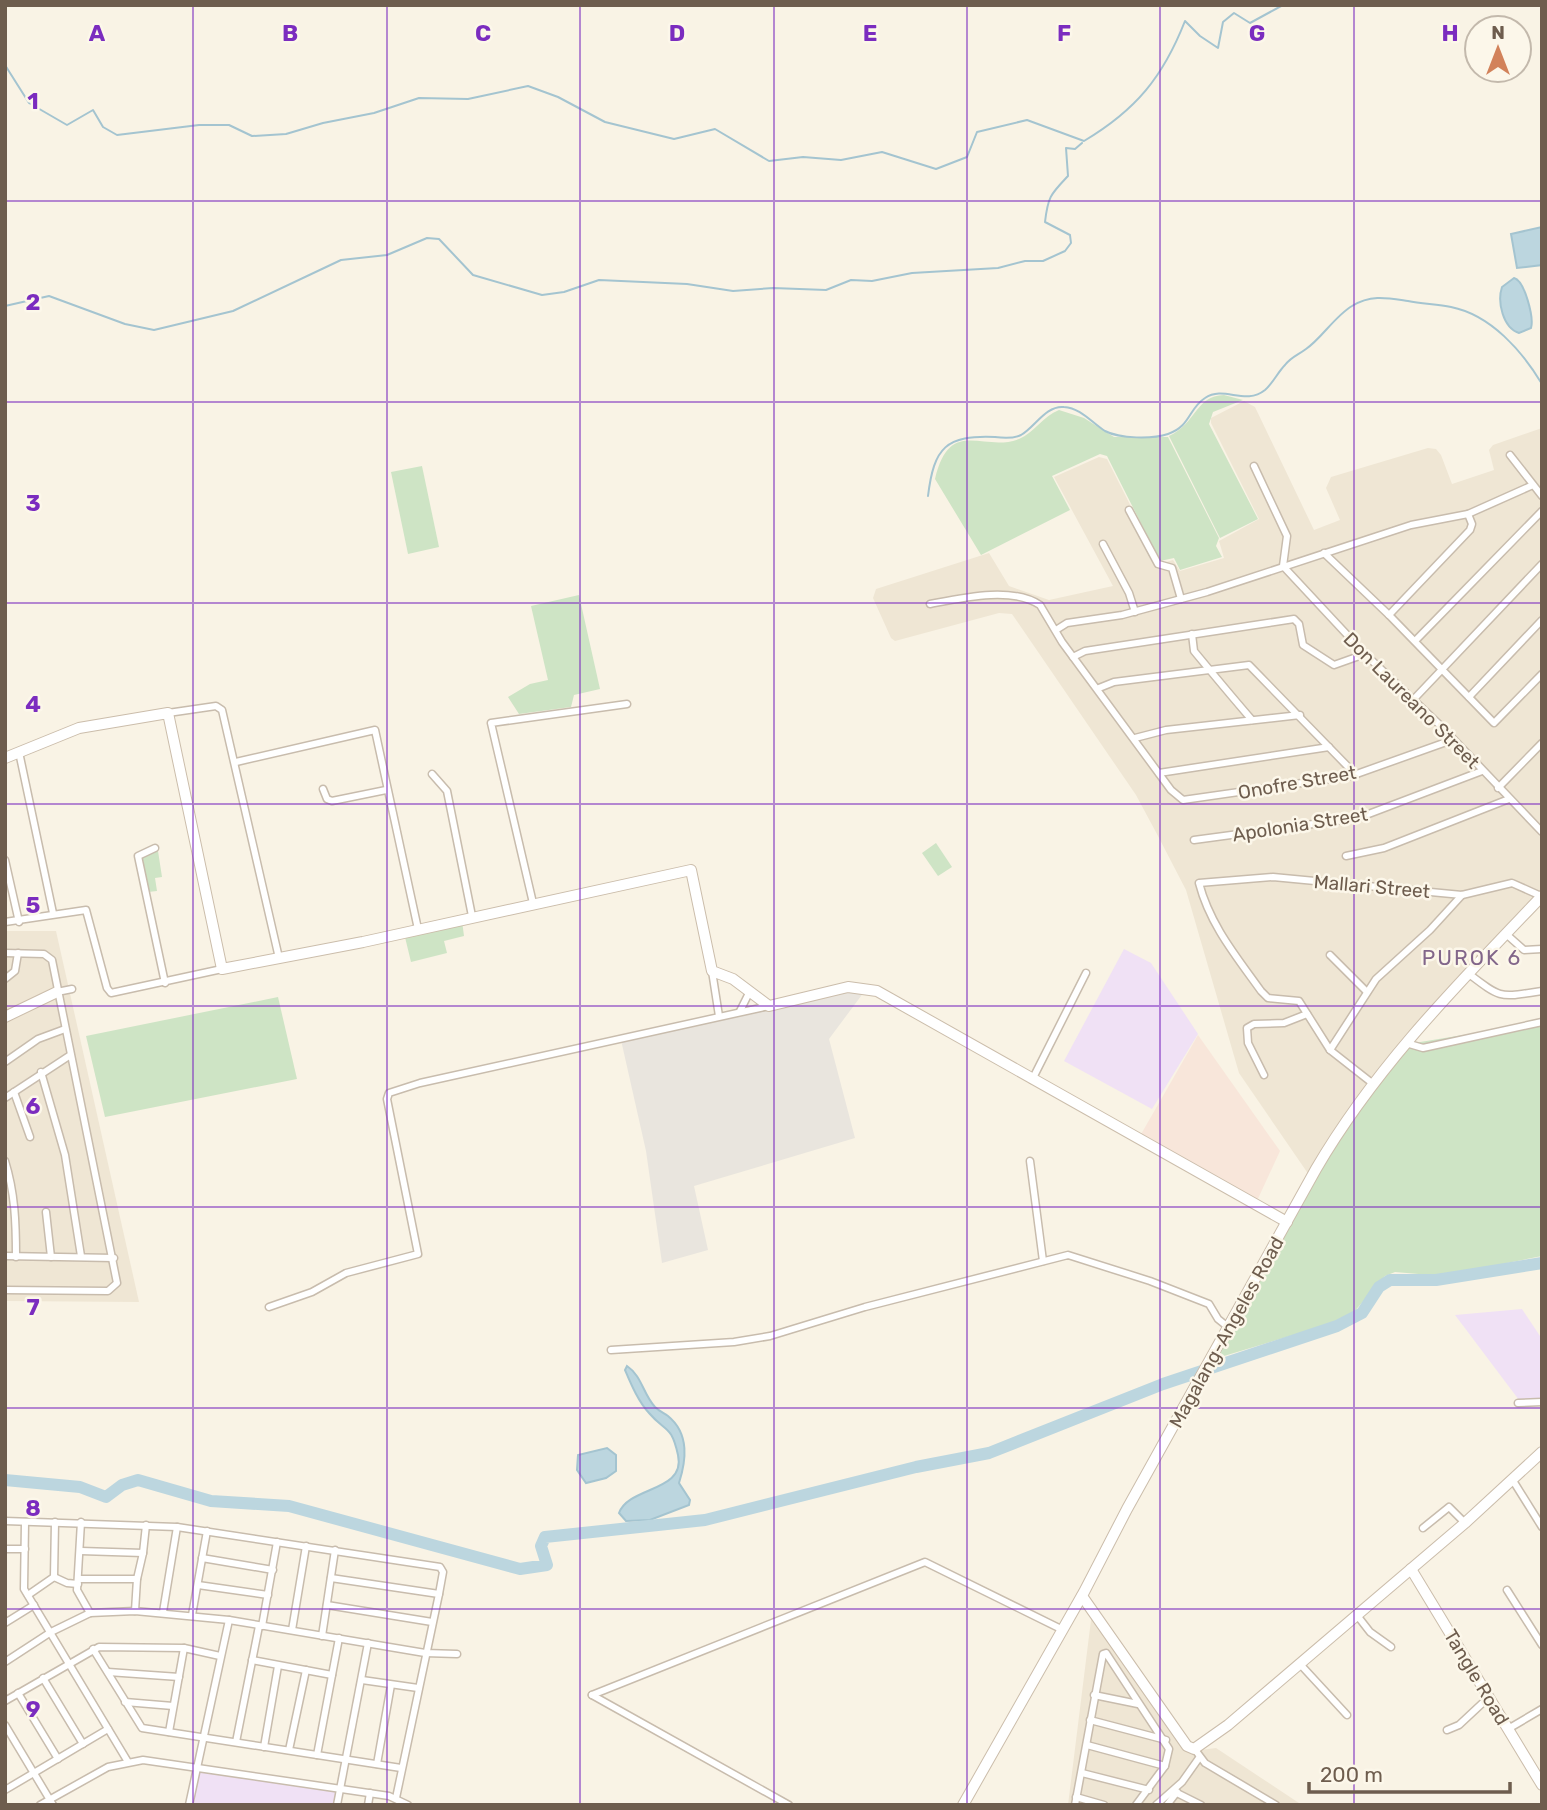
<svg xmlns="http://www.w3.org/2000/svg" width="1547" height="1810" viewBox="0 0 1547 1810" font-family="Rubik,sans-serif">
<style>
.residential{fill:#efe6d4}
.commercial{fill:#f8e6da}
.industrial{fill:#e9e5de}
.education{fill:#f0e1f5}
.green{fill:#cee4c5}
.water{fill:#bcd6df;stroke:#a4c4d0;stroke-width:2}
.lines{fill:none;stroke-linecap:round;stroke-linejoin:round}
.stream{stroke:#a4c4d0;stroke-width:2}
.river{stroke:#bcd6df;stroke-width:12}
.street-casing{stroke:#c8bcad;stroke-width:9}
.secondary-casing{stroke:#cbbdab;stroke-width:12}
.street{stroke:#fff;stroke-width:6}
.secondary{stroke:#fff;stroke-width:10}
.grid{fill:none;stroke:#7b2cbf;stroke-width:2;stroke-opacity:0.55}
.labels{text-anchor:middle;stroke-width:5;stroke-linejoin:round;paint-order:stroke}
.street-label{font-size:19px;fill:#6e5d4e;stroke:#fcf7ea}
.neighbourhood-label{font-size:21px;letter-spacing:2px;fill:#82668a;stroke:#fcf7ea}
.grid-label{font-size:23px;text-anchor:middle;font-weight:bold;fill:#7b2cbf;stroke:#fcf7ea;stroke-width:5;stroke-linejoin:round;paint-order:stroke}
</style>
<rect width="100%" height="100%" fill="#f9f3e5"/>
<g class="residential">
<polygon points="1244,401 1255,407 1314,530 1340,520 1326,488 1331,477 1428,448 1436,449 1441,455 1452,484 1494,470 1489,450 1493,445 1542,428 1542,892 1443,998 1309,1175 1239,1073 1186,890 1158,836 1136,795 1012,614 999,613 895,641 891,638 873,598 876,589 989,553 1009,586 1049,600 1113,586 1054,477 1099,457 1107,459 1158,560 1163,563 1173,560 1180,571 1224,558 1219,541 1259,519 1211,423 1211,418"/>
<polygon points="5,931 56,931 139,1302 5,1301"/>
<polygon points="1092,1612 1182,1741 1200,1750 1216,1748 1302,1805 1068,1805"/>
</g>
<polygon class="commercial" points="1198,1035 1280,1151 1256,1203 1140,1136"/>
<polygon class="industrial" points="861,989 864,992 829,1039 855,1138 694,1186 708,1250 662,1263 646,1151 621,1040"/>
<g class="education">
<polygon points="1124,949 1151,963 1198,1034 1152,1109 1064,1061"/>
<polygon points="1522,1309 1542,1339 1542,1400 1519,1400 1455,1315"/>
<polygon points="199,1771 277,1783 337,1792 334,1805 193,1805"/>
</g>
<g class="green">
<path d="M1224,395L1243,400L1213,412L1209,424L1258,519L1220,538L1169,436C1197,423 1195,396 1224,395Z"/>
<path d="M1059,410L1084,418L1114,437H1168L1219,538L1216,546L1222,557L1180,570L1174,558L1160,561L1107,456L1100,454L1052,476L1070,510L981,555L935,479C950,416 983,453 1019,439C1034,433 1043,416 1059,410Z"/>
<polygon points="422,466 439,547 408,554 391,472"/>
<polygon points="579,595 600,689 574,695 571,707 519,714 508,697 530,684 548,680 531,606"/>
<polygon points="936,843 952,867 938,876 922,853"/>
<polygon points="158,851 162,877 155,878 157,891 148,892 142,854"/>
<polygon points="462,921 464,936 444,941 447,953 411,962 404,933"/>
<polygon points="278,997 297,1079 105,1117 86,1036"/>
<polygon points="1542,1022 1542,1256 1442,1276 1395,1272 1385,1276 1353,1313 1340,1321 1214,1359 1330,1149 1408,1044"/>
</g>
<g class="water">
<polygon points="1542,227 1542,265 1517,268 1511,234"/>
<path d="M1514,278C1525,281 1534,318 1531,328L1519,333C1503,328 1497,302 1502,287Z"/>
<path d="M627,1366C642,1376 643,1394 655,1407C659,1411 664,1413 668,1416C690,1434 686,1461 679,1483L690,1500L689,1505L650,1520L626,1521L619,1513C629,1486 686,1492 678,1455C671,1424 666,1433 649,1413C638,1401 631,1384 625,1370Z"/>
<polygon points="607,1448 616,1455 616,1471 606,1478 586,1483 577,1470 578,1455"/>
</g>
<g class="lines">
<g class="stream">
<path d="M5,65L29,103L67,125L93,110L103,127L117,135L199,125H229L252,136L286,134L323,123L374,113L419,98L468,99L528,86L558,97L605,122L674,139L715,129L769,161L803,157L841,160L882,152L936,169L967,157L977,132L1027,120L1084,141C1136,110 1163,77 1185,21L1200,36L1218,48L1223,22L1234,13L1250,23L1283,5"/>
<path d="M5,306L49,296L125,324L154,330L233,311L341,260L387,255L427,238L439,239L473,275L542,295L564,292L599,280L687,284L733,291L773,288L826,290L851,280L872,281L912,273L998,268L1025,261H1043L1065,251L1071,243L1070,235L1045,222C1048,196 1051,194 1068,176L1066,148L1075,149L1082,143"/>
<path d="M928,496C934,447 946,435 995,437C1003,438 1013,439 1021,435C1035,427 1046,405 1064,407C1081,408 1092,423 1105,431C1120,439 1153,439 1168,434C1191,426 1188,409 1205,398C1224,385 1245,406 1265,390C1273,383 1278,372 1285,365C1291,357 1298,355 1306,349C1321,339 1335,316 1352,306C1371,294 1388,298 1408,301C1422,304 1437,304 1451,307C1491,315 1522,351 1542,384"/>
</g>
<polyline class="river" points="5,1480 80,1487 106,1497 122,1485 138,1480 211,1501 289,1506 520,1569 547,1565 541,1546 545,1537 705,1520 916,1467 989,1453 1163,1384 1337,1326 1362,1313 1379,1287 1390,1280 1436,1280 1542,1263"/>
<g class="street-casing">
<g id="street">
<polyline points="1510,455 1542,496"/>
<polyline points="1254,466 1287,536 1283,566 1365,654 1442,727 1542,832"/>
<polyline points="1129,510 1158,564 1172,568 1181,599"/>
<polyline points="1103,544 1129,593 1135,612"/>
<polyline points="1324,553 1389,615 1494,723 1542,674"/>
<path d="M930,604C961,598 1012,586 1040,605L1062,642L1171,790L1183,800L1351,776L1452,740"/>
<polyline points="1389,615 1470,530 1472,524 1468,514"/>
<polyline points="1056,630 1067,623 1122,615 1207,592 1411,525 1468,514 1533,485"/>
<path d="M1192,634L1194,651C1213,674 1232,697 1252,720"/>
<polyline points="1415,641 1542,511"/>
<polyline points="1073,657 1085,651 1294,619 1299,624 1303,645 1334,665 1365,654"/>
<polyline points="1099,688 1114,682 1249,665 1356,775"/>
<polyline points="1469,697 1542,620"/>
<polyline points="1413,700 1542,564"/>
<polyline points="168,713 216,706 222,710 279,958"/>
<polyline points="1135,738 1166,730 1300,715"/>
<polyline points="19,752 53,913"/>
<polyline points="236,762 375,730 418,929"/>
<polyline points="1159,773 1329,747"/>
<polyline points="432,774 447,791 472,916"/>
<polyline points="1498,788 1542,743"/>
<polyline points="323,789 327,799 332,801 386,790"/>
<polyline points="1194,840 1358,818 1482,771"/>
<polyline points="155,848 138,856 165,983"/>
<polyline points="1346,856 1384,848 1509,799"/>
<polyline points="5,860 19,922"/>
<polyline points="533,903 491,723 627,704"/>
<polyline points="5,922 86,910 107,988 111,993 222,969"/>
<polyline points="1506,934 1524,950 1542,949"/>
<polyline points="5,953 44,954 52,960 117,1283 108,1291 5,1290"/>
<polyline points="1330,955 1367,992"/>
<polyline points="712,971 719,1016"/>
<path d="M1469,974C1503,1000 1500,997 1542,991"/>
<polyline points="5,979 15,971 18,953"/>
<polyline points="57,992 72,989"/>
<polyline points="740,1011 750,991"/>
<polyline points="1406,1043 1423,1048 1542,1022"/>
<polyline points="1330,1050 1376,979 1430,930 1462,895"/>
<polyline points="5,1062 38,1039 65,1029"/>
<polyline points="41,1072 65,1155 81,1256"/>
<polyline points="1264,1075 1248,1043 1247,1028 1254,1024 1284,1023 1307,1014"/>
<polyline points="1032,1080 1086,973"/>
<path d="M1372,1083L1330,1050L1299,1001L1268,998L1261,991C1236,956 1210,925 1199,883L1273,877L1462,895L1512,883L1541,896"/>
<polyline points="14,1092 30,1137"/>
<polyline points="5,1098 69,1056"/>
<path d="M5,1161C15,1193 16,1223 16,1257"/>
<polyline points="1030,1161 1043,1261"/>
<polyline points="46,1212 51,1257"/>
<polyline points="5,1256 114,1258"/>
<polyline points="269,1307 312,1292 346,1273 418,1254 387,1099 389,1093 420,1083 769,1006"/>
<polyline points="611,1350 734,1342 770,1336 865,1307 1068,1255 1150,1281 1209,1304 1218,1319 1228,1327"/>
<polyline points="1518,1403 1542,1402"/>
<polyline points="1512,1479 1542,1527"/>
<polyline points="5,1521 177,1527 440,1567 443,1572 439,1594 396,1798"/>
<polyline points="25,1522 24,1589 128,1762"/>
<polyline points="81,1522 77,1590 90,1613"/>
<polyline points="1423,1528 1449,1507 1465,1523"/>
<polyline points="5,1549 25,1549"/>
<polyline points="81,1551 143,1553 146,1525"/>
<polyline points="202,1558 273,1570"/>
<polyline points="54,1577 67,1583 78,1584"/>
<polyline points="331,1578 439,1594"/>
<polyline points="80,1579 137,1579 135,1611"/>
<polyline points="137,1579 143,1553"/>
<polyline points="198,1585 268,1595"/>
<polyline points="1507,1590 1542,1645"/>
<polyline points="28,1595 54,1577 55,1522"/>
<polyline points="327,1605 432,1622"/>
<polyline points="163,1612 177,1527"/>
<polyline points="1356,1614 1370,1632 1391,1647"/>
<polyline points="192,1615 207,1531"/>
<polyline points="5,1623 34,1605"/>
<polyline points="262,1626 277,1542"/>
<polyline points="292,1630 306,1546"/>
<polyline points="322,1636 335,1550"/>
<polyline points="93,1649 142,1728 401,1768"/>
<polyline points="252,1660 332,1675"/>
<polyline points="5,1662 51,1632 90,1613 135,1611 229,1620 425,1653 457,1654"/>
<polyline points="1299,1663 1347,1715"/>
<polyline points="108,1672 179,1677"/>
<polyline points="43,1678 83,1744"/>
<polyline points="362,1680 418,1688"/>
<polyline points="18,1693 58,1759"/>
<polyline points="592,1695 925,1562 1061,1629"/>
<polyline points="592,1695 789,1805"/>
<polyline points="1094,1695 1138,1704"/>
<polyline points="5,1701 99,1647 184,1648 220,1656"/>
<polyline points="125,1702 173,1706"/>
<polyline points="1090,1720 1166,1740"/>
<polyline points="5,1725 53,1805"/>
<polyline points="1508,1729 1542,1709"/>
<polyline points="1447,1730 1459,1725 1489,1697"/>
<polyline points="169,1732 184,1648"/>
<polyline points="236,1742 259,1626"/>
<polyline points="1087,1745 1165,1766"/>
<polyline points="264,1747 278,1666"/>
<polyline points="1193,1747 1205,1763 1276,1805"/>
<polyline points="289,1750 306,1670"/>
<polyline points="317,1755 339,1638"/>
<polyline points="377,1764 391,1685"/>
<polyline points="1082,1773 1149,1790"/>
<polyline points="5,1790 108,1729"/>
<polyline points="1173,1791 1201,1805"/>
<polyline points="1076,1797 1104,1805"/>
<polyline points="40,1805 108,1767 143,1760 389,1796 408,1805"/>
<polyline points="189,1805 229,1620"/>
<polyline points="337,1805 368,1643"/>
<polyline points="368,1805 370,1793"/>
<polyline points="1075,1805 1103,1654 1106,1653 1169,1749 1165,1766 1136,1805"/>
<polyline points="1156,1805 1182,1782 1199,1758"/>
<polyline points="1167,1805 1177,1792"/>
</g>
</g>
<g class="secondary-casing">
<g id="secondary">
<polyline points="5,758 79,728 168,713 222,969 363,942 691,870 712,971 733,979 769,1006 848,987 877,991 1287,1222"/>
<polyline points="5,1017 57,992"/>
<polyline points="1411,1569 1542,1785"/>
<polyline points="1082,1596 1187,1746 1194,1749 1228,1725 1465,1523 1542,1452"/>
<path d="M963,1805L1084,1592L1127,1509L1316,1169C1376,1066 1460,982 1542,896"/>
</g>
</g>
<use href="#street" class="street"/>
<use href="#secondary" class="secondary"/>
</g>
<path class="grid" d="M193,5V1805M387,5V1805M580,5V1805M774,5V1805M967,5V1805M1160,5V1805M1354,5V1805M5,201H1542M5,402H1542M5,603H1542M5,804H1542M5,1006H1542M5,1207H1542M5,1408H1542M5,1609H1542"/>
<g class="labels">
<g class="street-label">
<text transform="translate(1412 700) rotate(45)" y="7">Don Laureano Street</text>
<text transform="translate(1297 782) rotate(-10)" y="7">Onofre Street</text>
<text transform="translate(1300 824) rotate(-9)" y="7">Apolonia Street</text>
<text transform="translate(1372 886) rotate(5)" y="7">Mallari Street</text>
<text transform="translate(1226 1332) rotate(-61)" y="7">Magalang-Angeles Road</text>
<text transform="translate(1477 1677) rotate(59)" y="7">Tangle Road</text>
</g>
<g class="neighbourhood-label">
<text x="1472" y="965">PUROK 6</text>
</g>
</g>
<g class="grid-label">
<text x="97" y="41">A</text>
<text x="290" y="41">B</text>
<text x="483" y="41">C</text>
<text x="677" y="41">D</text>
<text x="870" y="41">E</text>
<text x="1064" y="41">F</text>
<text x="1257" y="41">G</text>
<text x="1450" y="41">H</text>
<text x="33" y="109">1</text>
<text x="33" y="310">2</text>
<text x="33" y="511">3</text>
<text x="33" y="712">4</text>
<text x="33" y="913">5</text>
<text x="33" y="1114">6</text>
<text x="33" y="1315">7</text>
<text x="33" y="1516">8</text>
<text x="33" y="1717">9</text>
</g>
<rect width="1547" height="1810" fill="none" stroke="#6e5d4e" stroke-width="14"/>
<g transform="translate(1498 49)"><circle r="33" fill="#fcf7ea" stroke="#c3b9ac" stroke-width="2"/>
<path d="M0-5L12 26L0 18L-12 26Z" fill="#d2825a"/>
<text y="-10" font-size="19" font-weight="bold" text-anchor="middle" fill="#6e5d4e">N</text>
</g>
<path d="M1309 1782v10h201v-10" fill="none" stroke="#6e5d4e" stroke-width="3.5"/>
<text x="1320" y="1782" font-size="21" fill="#6e5d4e" stroke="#fcf7ea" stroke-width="5" paint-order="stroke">200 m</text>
</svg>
